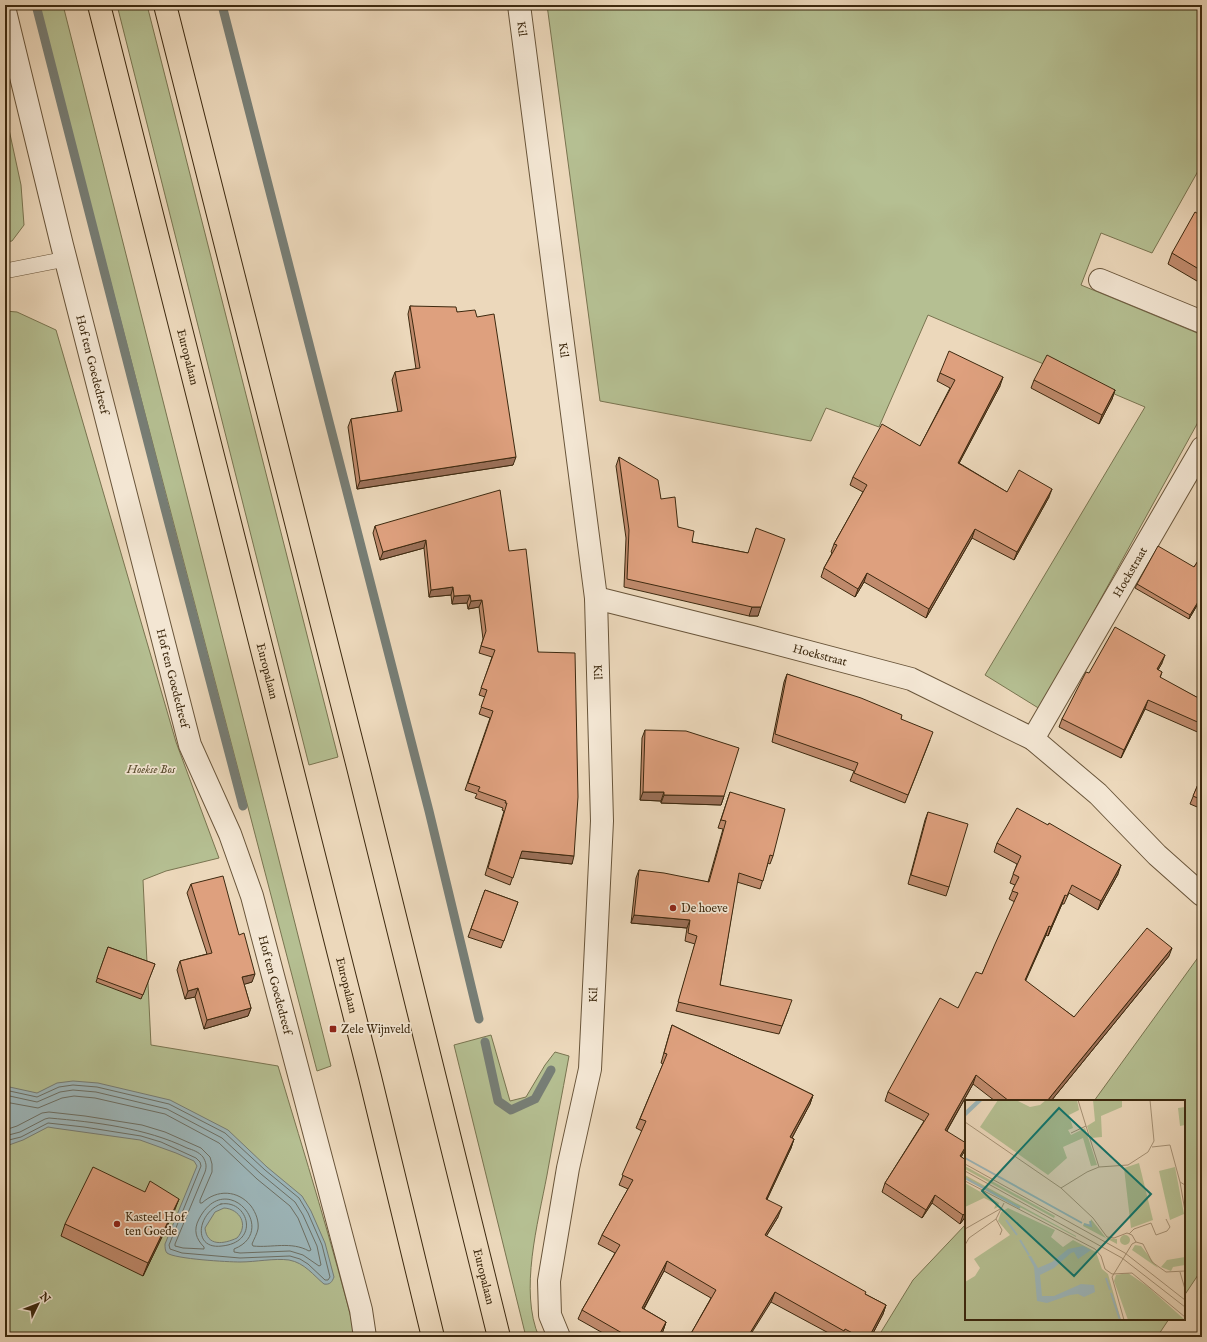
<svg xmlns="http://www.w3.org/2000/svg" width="1207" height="1342" viewBox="0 0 1207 1342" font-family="'IM FELL English',serif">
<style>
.green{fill:#b5bf92;stroke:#797450}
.water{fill:#9db7bb;stroke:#777e76;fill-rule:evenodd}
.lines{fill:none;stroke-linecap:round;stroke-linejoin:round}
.shore{stroke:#6d7065;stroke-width:1}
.stream{stroke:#777e76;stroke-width:9}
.service-casing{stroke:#69553a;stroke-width:16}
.minor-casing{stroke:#69553a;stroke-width:24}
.trunk-casing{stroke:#3d290f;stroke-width:24}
.service{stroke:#f3e6d3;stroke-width:15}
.minor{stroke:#f3e6d3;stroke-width:22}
.trunk{stroke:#ecd8bb;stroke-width:22}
.wall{fill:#bf8a6c;stroke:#3d290f}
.shaded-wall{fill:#9b7058;stroke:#3d290f}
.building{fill:#dea07e;stroke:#3d290f}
.poi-dot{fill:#8f2418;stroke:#f3e6d3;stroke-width:1.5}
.labels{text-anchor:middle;stroke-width:3.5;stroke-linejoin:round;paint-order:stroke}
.street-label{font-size:12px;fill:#3d290f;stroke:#f3e6d3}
.park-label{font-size:12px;font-style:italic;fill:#5b4e30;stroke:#f3e6d3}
.poi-label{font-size:12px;fill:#3d290f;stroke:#f3e6d3;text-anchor:start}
.inset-river{fill:none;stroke:#9db7bb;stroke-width:2}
.inset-road{fill:none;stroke:#a69276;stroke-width:1}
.view{fill:#0f766e;fill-opacity:0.15;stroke:#0f766e;stroke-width:2}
.inset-edge{fill:none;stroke:#3d290f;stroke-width:2}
</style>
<rect width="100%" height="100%" fill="#ecd8bb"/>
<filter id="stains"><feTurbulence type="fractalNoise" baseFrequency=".005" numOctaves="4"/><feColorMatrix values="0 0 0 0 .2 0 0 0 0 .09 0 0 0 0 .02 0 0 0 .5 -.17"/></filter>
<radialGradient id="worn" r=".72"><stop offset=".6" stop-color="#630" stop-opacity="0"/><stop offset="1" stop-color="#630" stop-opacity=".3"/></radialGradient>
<g class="green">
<polygon points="38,5 63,5 331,1066 317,1071"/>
<polygon points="117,5 147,5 338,757 309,765"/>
<polygon points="547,5 1202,5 1202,164 1152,253 1101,233 1081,285 1202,335 1202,415 1040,709 985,675 1145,407 928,315 879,427 826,408 811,441 600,401 586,296"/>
<polygon points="5,111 21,185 24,225 12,241 5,242"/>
<path d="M5,311L17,312L56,330L176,742L219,858L166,871L143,880L151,1045L278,1066C305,1156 333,1246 356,1337H5Z"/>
<polygon points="1202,952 1202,1269 1184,1296 1184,1101 1094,1101"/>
<path d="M491,1035L510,1101L526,1097L545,1065L555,1052L569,1056C562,1095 554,1135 547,1175C538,1223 519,1291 539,1337H526L454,1045Z"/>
<polygon points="966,1224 966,1319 1169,1319 1157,1337 878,1337 913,1280"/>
</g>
<path class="water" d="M73,1081L98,1083L170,1100L228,1130L267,1167L302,1196L311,1211L325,1243L334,1277C332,1282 330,1285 324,1284C313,1275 305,1263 289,1260C274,1258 256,1262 240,1262C228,1262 175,1259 167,1253C165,1251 165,1247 165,1244L197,1166L194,1161L176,1153L140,1140L54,1128L48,1127L23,1140L9,1145H5V1086L37,1093L57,1083ZM224,1208C240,1209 249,1225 237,1238C224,1244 207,1247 205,1228L215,1212Z"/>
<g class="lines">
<g class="shore">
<polyline points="5,1090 37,1097 59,1087 73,1085 97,1087 169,1104 225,1133 265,1170 299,1198 308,1213 322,1245 330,1277 328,1280 325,1280 308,1264 300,1259 290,1256 240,1258 182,1253 170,1249 169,1245 201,1166 200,1162 196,1158 161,1142 141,1136 84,1127 48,1123 21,1137 5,1141"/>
<path d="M5,1095L37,1102L60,1092L73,1090L96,1092L167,1109L222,1138L261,1174L295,1202L303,1215L317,1246L321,1265L319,1266L303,1255L290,1251L240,1253L234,1252V1249C280,1231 226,1167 199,1219C193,1230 196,1239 204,1247V1249L183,1248L175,1246V1244L205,1172C207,1166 206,1162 203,1157C199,1152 193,1150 187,1148C146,1128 95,1122 49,1118L45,1119L20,1132L5,1136"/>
<path d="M5,1102L38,1108L62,1098L74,1096L95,1098L165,1114L219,1143L257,1179L290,1206L298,1218L311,1250L309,1251C291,1241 272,1248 253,1246L252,1244C254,1239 257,1234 258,1229C259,1221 256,1213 251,1206C238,1190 217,1189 202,1203H200V1200L212,1172V1164L210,1157L201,1148L165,1132L142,1125L85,1116L49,1112L42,1113L17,1126L5,1130"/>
<path d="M221,1204C248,1199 261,1242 222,1246C192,1250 197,1213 221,1204Z"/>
</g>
<g class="stream">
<polyline points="36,5 163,501 243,806"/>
<polyline points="222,5 429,811 479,1019"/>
<polyline points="485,1042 498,1101 511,1110 535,1099 551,1070"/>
</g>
<g class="service-casing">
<polyline id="service" points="5,271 66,259"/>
</g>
<g class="minor-casing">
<g id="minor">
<path id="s1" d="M519,5L596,598L602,821L590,1069L568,1168L549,1281L550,1315L559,1337"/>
<path id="s2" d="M5,11L62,245L190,745L230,834L252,896L361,1310L365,1337"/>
<polyline points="1100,280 1202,322"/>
<path id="s3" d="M596,598L752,637L911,679L1033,739L1098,794L1157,855L1202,895"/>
<path id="s4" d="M1033,739L1202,448"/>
</g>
</g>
<g class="trunk-casing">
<g id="trunk">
<path id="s5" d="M99,5L370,1077L433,1337"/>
<path id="s6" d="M165,5L358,767L499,1337"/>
</g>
</g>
<use href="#service" class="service"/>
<use href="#minor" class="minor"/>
<use href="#trunk" class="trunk"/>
</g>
<g class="wall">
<polygon points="1202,216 1202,284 1168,264 1172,253"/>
<polygon points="410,306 457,312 477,317 513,465 357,489 348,427 351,419 398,412 392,380 395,372 416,369 408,314"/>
<polygon points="940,373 1000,386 959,463 1007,492 1049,497 1014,560 972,538 926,618 864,582 855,597 821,577 824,568 832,553 831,552 834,544 863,492 850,485 853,477 920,446 950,388 937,381"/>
<polygon points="1034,380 1115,390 1112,399 1099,424 1031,388"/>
<polygon points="619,457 661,499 678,527 692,542 748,553 758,616 749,616 624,587 626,538 616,466"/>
<polygon points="375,526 509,551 538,652 572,864 519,858 510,885 485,875 504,811 502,810 503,808 475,798 477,794 465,790 490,718 479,714 485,697 479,695 492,657 479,653 483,639 479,607 468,609 467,603 452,604 451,595 429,597 424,548 380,560 373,533"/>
<polygon points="1202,555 1202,603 1199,602 1189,619 1135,588 1137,584 1194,567"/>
<polygon points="1162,663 1158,670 1162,672 1160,678 1202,700 1202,734 1145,709 1121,758 1059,727 1062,719 1089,673"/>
<polygon points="787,674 901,719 930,740 905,803 850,781 854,771 772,742 784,682"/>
<polygon points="645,730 724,796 721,805 661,803 661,801 640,800 642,738"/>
<polygon points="1202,775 1202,809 1190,804"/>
<polygon points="730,792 773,856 770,864 768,863 760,889 737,882 720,985 789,1008 779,1034 676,1011 695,944 685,941 687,928 631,923 636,878 639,870 708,882 723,829 718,828"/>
<polygon points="928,812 949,887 946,896 908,884 925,820"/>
<polygon points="997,843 1118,874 1098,910 1069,893 1064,904 1062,904 1048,936 1046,935 1025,981 1074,1017 1169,956 1051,1101 995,1101 973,1084 947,1131 964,1152 961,1157 966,1160 966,1216 960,1224 932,1203 922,1218 882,1192 885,1183 924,1121 885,1101 888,1092 958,1008 982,974 1015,902 1009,899 1015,885 1010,883 1017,864 994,852"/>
<polygon points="191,884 252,982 244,984 251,1008 248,1016 204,1029 195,997 185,999 177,970 180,961 207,954 187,893"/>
<polygon points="485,890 518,902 501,948 468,937"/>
<polygon points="108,947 155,964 141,999 96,982"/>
<polygon points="672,1025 813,1095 810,1104 792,1138 794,1139 791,1148 767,1199 778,1217 766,1236 865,1294 886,1305 883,1314 871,1337 836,1337 771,1302 689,1337 711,1298 664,1271 644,1309 666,1322 663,1331 660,1337 610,1337 578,1319 582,1310 615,1253 598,1244 602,1235 628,1189 619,1185 642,1131 636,1128 663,1064 661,1063 669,1035"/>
<polygon points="174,1212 143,1276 61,1236 65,1224"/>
</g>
<g class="shaded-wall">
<polygon points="1003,377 1000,386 955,471 958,463"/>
<polygon points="1115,390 1112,399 1099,424 1102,415"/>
<polygon points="516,457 513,465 357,489 360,481"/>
<polygon points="1052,489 1049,497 1014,560 1017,552"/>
<polygon points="975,529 972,538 926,618 929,609"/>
<polygon points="426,540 424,548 380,560 383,552"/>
<polygon points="867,573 864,582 855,597 858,589"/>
<polygon points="453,587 451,595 429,597 431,590"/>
<polygon points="470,595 467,603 452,604 454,596"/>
<polygon points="1201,597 1199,602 1189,619 1190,615"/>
<polygon points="482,600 479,607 468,609 471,601"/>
<polygon points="752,607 761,607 758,616 749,616"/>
<polygon points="1165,655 1162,663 1154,677 1157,669"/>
<polygon points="1148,700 1145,709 1121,758 1124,750"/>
<polygon points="643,792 664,792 661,801 640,800"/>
<polygon points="664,795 724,796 721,805 661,803"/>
<polygon points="522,851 574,856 572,864 519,858"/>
<polygon points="1121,865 1118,874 1098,910 1101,901"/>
<polygon points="1065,895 1062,904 1048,936 1051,927"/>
<polygon points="634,915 690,920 687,928 631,923"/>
<polygon points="1049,926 1046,935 1022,989 1025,980"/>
<polygon points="1172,948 1169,956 1051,1101 1047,1101"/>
<polygon points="255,974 252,982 239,986 242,977"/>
<polygon points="198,988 195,997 185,999 188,991"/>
<polygon points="251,1008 248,1016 204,1029 207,1020"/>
<polygon points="976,1075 973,1084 942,1139 945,1130"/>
<polygon points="813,1095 810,1104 787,1147 790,1137"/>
<polygon points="794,1139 791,1148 763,1208 766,1199"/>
<polygon points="966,1146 964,1152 956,1165 960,1156"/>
<polygon points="935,1195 932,1203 922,1218 926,1210"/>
<polygon points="179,1199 174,1212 143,1276 148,1263"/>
<polygon points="782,1207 778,1217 761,1245 765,1235"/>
<polygon points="966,1212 966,1216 960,1224 963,1215"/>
<polygon points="667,1261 664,1271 639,1317 642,1308"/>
<polygon points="775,1292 771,1302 749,1337 750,1333"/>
<polygon points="886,1305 883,1314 871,1337 869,1337"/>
<polygon points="666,1322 663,1331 660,1337 658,1337"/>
</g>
<g class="building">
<polygon points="1195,212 1202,216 1202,271 1172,253"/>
<polygon points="410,306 456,307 457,312 475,310 477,317 494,314 516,457 360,481 351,419 402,411 395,372 420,368"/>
<polygon points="949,351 1003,377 958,463 1007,492 1019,470 1052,489 1017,552 975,529 929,609 867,573 858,589 824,568 837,545 834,544 867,485 853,477 882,424 920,446 955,380 940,373"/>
<polygon points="1047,355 1115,390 1102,415 1034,380"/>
<polygon points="619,457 658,480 661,499 675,497 678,527 694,531 692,542 748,553 756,528 785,539 761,607 752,607 627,579 629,530"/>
<polygon points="500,490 509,551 526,549 538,652 575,653 578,797 574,856 522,851 513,878 488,868 507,803 505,803 506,801 478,791 480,787 468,783 493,711 481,707 487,690 481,688 495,650 481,646 486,631 482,600 471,601 470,595 454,596 453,587 431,590 426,540 383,552 375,526"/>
<polygon points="1158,546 1194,567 1202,555 1202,598 1201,597 1190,615 1137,584"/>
<polygon points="1115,627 1165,655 1157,669 1162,672 1160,677 1202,700 1202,724 1148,700 1124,750 1062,719 1086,672 1089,673"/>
<polygon points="787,674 861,698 902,715 901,719 933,732 908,795 854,773 858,763 775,734"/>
<polygon points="645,730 686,731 739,748 724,796 664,795 664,792 643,792"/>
<polygon points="1202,775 1202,800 1193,796"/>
<polygon points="730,792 785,809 773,856 770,855 763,881 739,873 720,985 792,1000 782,1026 678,1002 697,936 688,933 690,920 634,915 639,870 664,873 709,882 726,821 721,820"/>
<polygon points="1017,808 1048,825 1049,823 1121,865 1101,901 1072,885 1067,896 1065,895 1051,927 1049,926 1025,980 1074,1017 1147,928 1172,948 1047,1101 1009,1101 976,1075 945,1130 966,1143 966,1146 960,1156 966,1160 966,1212 963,1215 935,1195 926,1210 885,1183 929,1114 888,1092 940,998 958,1008 976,972 982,974 995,944 1018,893 1012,891 1019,877 1013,874 1021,856 997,843"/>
<polygon points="928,812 968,824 949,887 911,875"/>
<polygon points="223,876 239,935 244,933 255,974 242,977 251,1008 207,1020 198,988 188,991 180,961 212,953 191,884"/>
<polygon points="485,890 518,902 504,941 471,929"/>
<polygon points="108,947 155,964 143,995 97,978"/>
<polygon points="672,1025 813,1095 790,1137 794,1139 766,1199 782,1207 765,1235 866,1292 865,1294 886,1305 869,1337 860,1337 845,1329 844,1331 775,1292 750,1333 757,1337 689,1337 716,1290 667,1261 642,1308 666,1322 658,1337 629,1337 582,1310 620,1245 602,1235 633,1180 622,1175 646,1121 640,1119 667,1054 664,1053"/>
<polygon points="93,1167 145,1192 150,1181 179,1199 148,1263 65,1224"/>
</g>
<g class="poi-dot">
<circle cx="673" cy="908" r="4"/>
<rect x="329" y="1025" width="8" height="8" rx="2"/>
<circle cx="117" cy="1224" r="4"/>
</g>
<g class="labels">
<g class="street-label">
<text dy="4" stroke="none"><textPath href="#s1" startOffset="24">Kil</textPath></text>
<text dy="4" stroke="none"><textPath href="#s1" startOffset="348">Kil</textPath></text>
<text dy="4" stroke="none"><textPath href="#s5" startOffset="363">Europalaan</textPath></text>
<text dy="4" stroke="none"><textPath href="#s2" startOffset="364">Hof ten Goededreef</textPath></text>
<text dy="4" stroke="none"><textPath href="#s4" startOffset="193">Hoekstraat</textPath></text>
<text dy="4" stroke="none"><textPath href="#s3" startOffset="231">Hoekstraat</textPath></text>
<text dy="4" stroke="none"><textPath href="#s5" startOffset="687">Europalaan</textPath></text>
<text dy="4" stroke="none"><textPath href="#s1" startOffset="672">Kil</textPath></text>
<text dy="4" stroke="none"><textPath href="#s2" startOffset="688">Hof ten Goededreef</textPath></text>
<text dy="4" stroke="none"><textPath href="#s2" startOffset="1012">Hof ten Goededreef</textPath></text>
<text dy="4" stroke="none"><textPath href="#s5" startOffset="1011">Europalaan</textPath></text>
<text transform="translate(593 995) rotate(-88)" y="4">Kil</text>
<text dy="4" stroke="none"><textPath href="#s6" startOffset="1311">Europalaan</textPath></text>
</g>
<g class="park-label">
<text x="151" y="773">Hoekse Bos</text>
</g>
<g class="poi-label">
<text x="681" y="912">De hoeve</text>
<text x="341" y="1033">Zele Wijnveld</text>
<text x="125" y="1221">Kasteel Hof<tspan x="125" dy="14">ten Goede</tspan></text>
</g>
</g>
<g transform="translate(965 1100)">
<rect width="220" height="220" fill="#ecd8bb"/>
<path d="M33,0H51L65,7L75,5L81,0H112L114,10L104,15L108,28L103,30L106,35L120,28L132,65L126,66L118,38L98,47L102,58L83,75L15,27ZM128,0H157V7L136,16L137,37L126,38L122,26L130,21ZM220,7V25L215,26L213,8ZM174,63L188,120L166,128L159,68ZM0,66L90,116L89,118L0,69ZM210,67L219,114L205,120L194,71ZM0,75L111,136V137L0,78ZM0,83L31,101L34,103L33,107L29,109L31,104L19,98L0,107ZM43,108L90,130L86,137L98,147L108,140L131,152L137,169L143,174L156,220H0V182L10,176L15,168L9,159L45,135L33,121L36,112ZM126,119L141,138L152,139V144L118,126L119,123L125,126ZM155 140a5 5 0 1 1 10 0a5 5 0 1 1-10 0ZM170,145L176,146L193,168L167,150ZM220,157V165L208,167L206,171L196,167L202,160ZM163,173L182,186L220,220H163L149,181L151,175Z" fill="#b5bf92"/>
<path d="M12,0H18L0,17V11ZM118,146L126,150L113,159L109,152L106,153L89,168L75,175L77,196H89L116,184L129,185L130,192L119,197L113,194L105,195L82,203L72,201L69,167L63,156H66L73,168L87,162L103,149Z" fill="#9db7bb"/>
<path class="inset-river" d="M0,58L117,123M0,78L55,108M41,120L52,135M119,124L126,126L125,121M55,140L64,155M141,178L145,190M146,193L155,220"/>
<path class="inset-road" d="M113,0L121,26M0,22L96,88L128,118L142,137L149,138L162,133L167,135L171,142M106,33L121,26L134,67M187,47L205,45L215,82L220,85M0,64L160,153L220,200M0,71L157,158L220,207M0,81L130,149L136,156L140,169L147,174M215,82L220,111M96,88L122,72L134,67L163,65L183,52L189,41L185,0M0,129L35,109M164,134L169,129L186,123L191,135L202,131L205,127L201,119M35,135L37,130L31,119L39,103M0,145L4,138L31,119M215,172L220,189M147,174L167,173L220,217M159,220L147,177L167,144L171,142L178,144L187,162L201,172L220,171"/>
<path class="view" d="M94,8L186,94L109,176L17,91Z"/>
<rect width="220" height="220" class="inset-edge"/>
</g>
<rect width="1207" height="1342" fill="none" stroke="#ecd8bb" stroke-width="20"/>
<rect x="6" y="6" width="1195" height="1330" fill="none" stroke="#3d290f" stroke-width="2"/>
<rect x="10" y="10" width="1187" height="1322" fill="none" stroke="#3d290f"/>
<g transform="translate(38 1304) rotate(47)" stroke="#f3e6d3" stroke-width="3" paint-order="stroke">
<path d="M0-3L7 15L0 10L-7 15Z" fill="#3d290f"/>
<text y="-6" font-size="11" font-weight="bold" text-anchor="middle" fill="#3d290f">N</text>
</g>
<rect width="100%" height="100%" filter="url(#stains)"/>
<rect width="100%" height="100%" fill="url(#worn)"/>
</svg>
